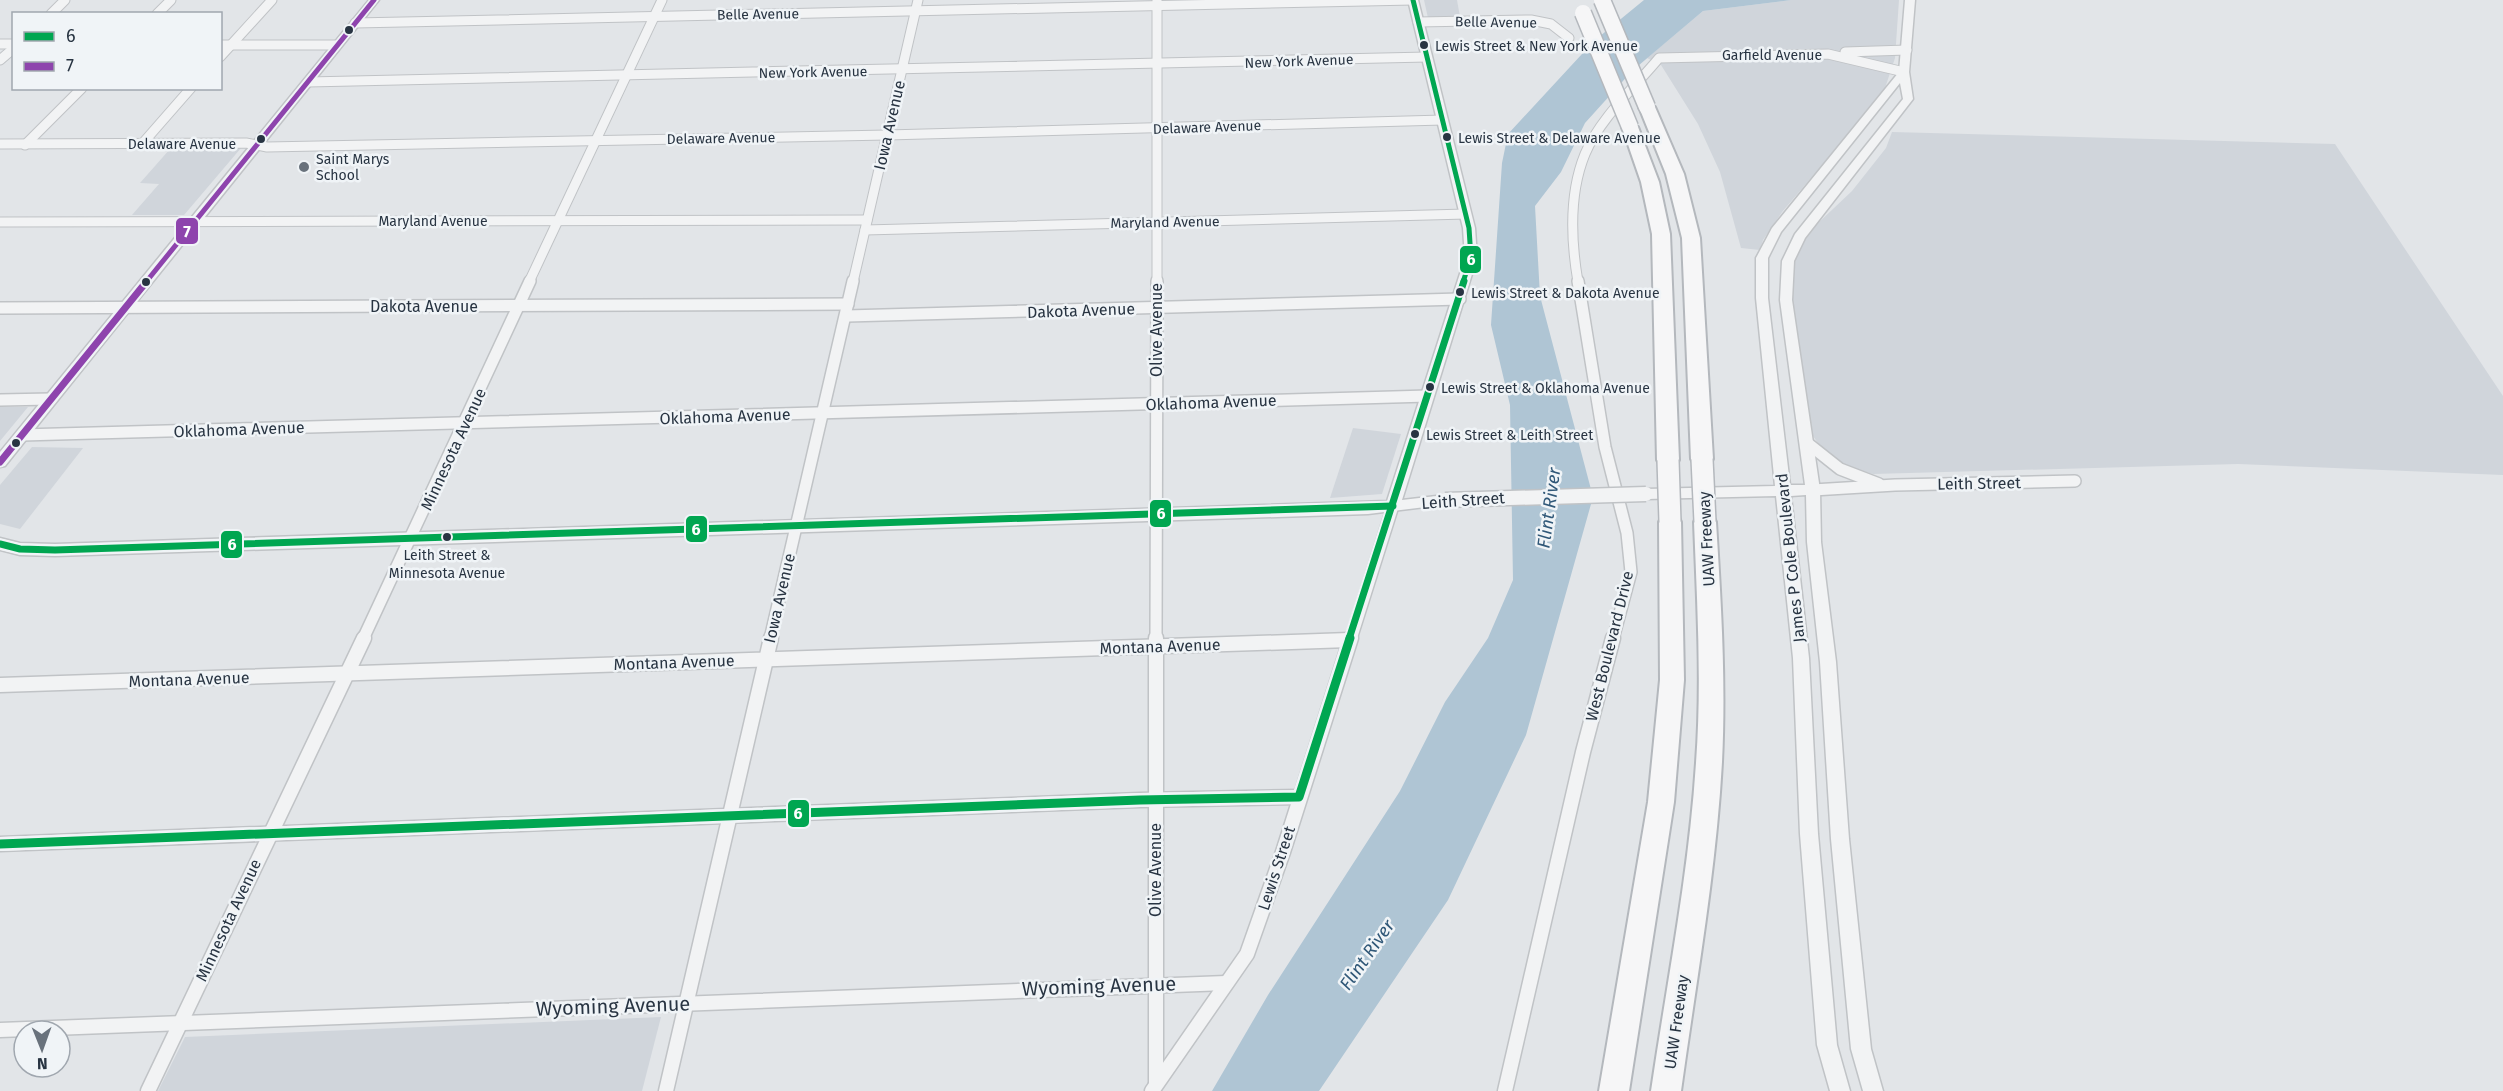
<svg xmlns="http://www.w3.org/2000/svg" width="2503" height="1091" viewBox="0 0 2503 1091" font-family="'Fira Sans',sans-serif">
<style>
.built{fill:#d0d5db}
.water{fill:#afc5d4}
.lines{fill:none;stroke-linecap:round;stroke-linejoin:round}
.minor-far2-casing{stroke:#c0c3c6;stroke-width:11}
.minor-far1-casing{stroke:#c0c3c6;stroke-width:14}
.minor-casing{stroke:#c0c3c6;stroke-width:17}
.tertiary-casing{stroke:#c0c3c6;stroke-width:3}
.motorway-casing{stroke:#b4b8bd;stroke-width:4}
.minor-far2{stroke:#f2f3f4;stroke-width:9}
.minor-far1{stroke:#f2f3f4;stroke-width:11}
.minor{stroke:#f2f3f4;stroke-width:14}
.tertiary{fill:#f2f3f4;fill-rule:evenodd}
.motorway{fill:#f6f6f7;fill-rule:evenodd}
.tertiary-bridge-casing{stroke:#c0c3c6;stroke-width:17;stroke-linecap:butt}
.motorway-bridge-far1-casing{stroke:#b4b8bd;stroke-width:19;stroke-linecap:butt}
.motorway-bridge-casing{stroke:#b4b8bd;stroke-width:24;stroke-linecap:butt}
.tertiary-bridge{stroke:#f2f3f4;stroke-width:14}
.motorway-bridge-far1{stroke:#f6f6f7;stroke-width:16}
.motorway-bridge{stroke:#f6f6f7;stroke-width:21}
.bus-1-far2-casing{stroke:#f0f4f7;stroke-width:8}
.bus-1-far1-casing{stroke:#f0f4f7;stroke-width:11}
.bus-1-casing{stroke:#f0f4f7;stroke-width:14}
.bus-2-far1-casing{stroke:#f0f4f7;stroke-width:8}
.bus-2-casing{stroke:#f0f4f7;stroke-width:11}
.bus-1-far2{stroke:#00a651;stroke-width:5}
.bus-1-far1{stroke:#00a651;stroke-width:7}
.bus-1{stroke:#00a651;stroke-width:9}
.bus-2-far1{stroke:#8e44ad;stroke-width:5}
.bus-2{stroke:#8e44ad;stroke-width:7}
.bus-dot{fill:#283442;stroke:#f0f4f7;stroke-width:2}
.poi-dot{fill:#69727c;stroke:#f0f4f7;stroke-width:2}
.labels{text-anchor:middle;stroke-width:5;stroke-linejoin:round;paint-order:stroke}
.far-street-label{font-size:14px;fill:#283442;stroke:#f0f4f7}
.bus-label{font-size:14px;fill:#283442;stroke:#f0f4f7;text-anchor:start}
.far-poi-label{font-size:14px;fill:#283442;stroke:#f0f4f7;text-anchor:start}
.street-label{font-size:16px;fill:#283442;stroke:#f0f4f7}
.water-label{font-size:18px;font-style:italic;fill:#305878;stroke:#f0f4f7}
.near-street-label{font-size:20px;fill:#283442;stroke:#f0f4f7}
.line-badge{stroke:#f0f4f7;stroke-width:2}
.badge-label{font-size:16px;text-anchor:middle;font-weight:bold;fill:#fff}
</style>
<rect width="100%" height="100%" fill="#e2e5e8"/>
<g class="built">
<polygon points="1424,0 1457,0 1460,17 1428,18"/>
<polygon points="1791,0 1899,0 1895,58 1885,88 1878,99 1782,212 1763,240 1760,250 1741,248 1720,172 1698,124 1661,65 1647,58 1703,11"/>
<polygon points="1892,132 2335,144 2503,396 2503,475 2238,464 1873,474 1845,466 1827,456 1813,436 1793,310 1792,269 1802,244 1816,225 1852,191 1886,148"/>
<polygon points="241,148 184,215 132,215 159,184 140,183 170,149"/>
<polygon points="0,407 28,407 0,441"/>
<polygon points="1353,428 1401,434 1382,494 1330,498"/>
<polygon points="32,447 83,448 20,529 0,524 0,485"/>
<polygon points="661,1017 642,1091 158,1091 185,1037"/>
</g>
<polygon class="water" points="1644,0 1791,0 1703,11 1632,71 1585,123 1561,172 1535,206 1540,296 1593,497 1526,735 1448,900 1319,1091 1212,1091 1268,995 1400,791 1445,702 1488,638 1513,580 1510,405 1491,325 1502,163 1508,134 1594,41"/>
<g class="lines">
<g class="minor-far2-casing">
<g id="minor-far2">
<polyline points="51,14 65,0"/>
<polyline points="157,14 171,0"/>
<polyline points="1418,22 1531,20 1551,24 1569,38"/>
<polyline points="355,23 1413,0"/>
<polyline points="0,44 14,44"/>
<polyline points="220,45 337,45"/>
<polyline points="1845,52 1907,50"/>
<polyline points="220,57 272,0"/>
<polyline points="0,60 14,48"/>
<polyline points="308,82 1427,57"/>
<polyline points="0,144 246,143 267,147 887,135 1443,120"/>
<polyline points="142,144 191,88"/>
<polyline points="25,145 82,88"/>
<polyline points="0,222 867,220"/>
<polyline points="865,230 1466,214"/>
<polyline points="529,282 662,0"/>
<polyline points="853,282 918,0"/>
<polyline points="1157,282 1157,0"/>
<path d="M1578,282C1571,241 1569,193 1585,154C1600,118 1635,87 1659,58L1828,54L1904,72"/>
</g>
</g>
<g class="minor-far1-casing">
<g id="minor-far1">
<polyline points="1578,281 1605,447 1627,533 1631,572 1613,639"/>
<polyline points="0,308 848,304"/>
<polyline points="847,316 1460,299"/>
<polyline points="0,400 51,399"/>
<polyline points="22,435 1428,396"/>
<polyline points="1806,442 1840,469 1879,484"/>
<polyline points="1813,490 1895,485 2075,481"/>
<polyline points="363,639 530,281"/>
<polyline points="770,639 853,281"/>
<polyline points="1156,639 1157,281"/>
<polyline points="1351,639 1393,506"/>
</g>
</g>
<g class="minor-casing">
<g id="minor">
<polyline points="0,685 1349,640"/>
<polyline points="0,844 1140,800 1299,797"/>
<polyline points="0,1030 1226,983"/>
<polyline points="1156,1083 1156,638"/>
<polyline points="148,1091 364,638"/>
<polyline points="666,1091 771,638"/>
<polyline points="1152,1091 1247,954 1283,852 1351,638"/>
<polyline points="1505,1091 1583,752 1613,638"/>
</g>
</g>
<g class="tertiary-casing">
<g id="tertiary">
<polygon points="369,0 379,0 5,466 0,467 0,452"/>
<polygon points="1408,0 1418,0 1475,228 1477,258 1402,500 1445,495 1450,496 1452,500 1450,504 1368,514 55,556 20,555 0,550 0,538 20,543 55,544 1387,501 1465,258 1463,228"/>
<path d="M1905,0H1915L1909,72L1913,99L1805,238L1794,261L1792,300L1820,490L1821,542L1836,662L1849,839L1871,1049L1883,1091H1863L1851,1049L1831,839L1820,662L1807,542L1806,495L1791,496L1809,658L1818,834L1837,1045L1850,1091H1830L1817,1045L1800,834L1793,658L1776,496L1646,499L1639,494L1646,489L1775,486L1756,298V258L1772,228L1899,72ZM1900,83L1903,99L1795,234L1782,261L1780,300L1805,485H1790L1768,298V258L1781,232Z"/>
</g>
</g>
<g class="motorway-casing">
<g id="motorway">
<polygon points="1647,102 1655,107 1684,174 1700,238 1713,459 1710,464 1702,467 1694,464 1691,459 1682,238 1666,174 1639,107"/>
<polygon points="1630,122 1638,127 1659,182 1670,234 1679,460 1676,465 1668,468 1660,465 1657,460 1652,234 1641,182 1622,127"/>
<polygon points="1670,514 1678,516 1681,522 1684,680 1674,802 1629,1091 1599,1091 1648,802 1660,680 1659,522 1662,516"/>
<path d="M1705,514L1713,516L1716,522C1721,602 1726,682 1722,762C1716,873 1696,982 1681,1091H1651C1667,982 1689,873 1696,763C1702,682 1697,602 1694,522L1697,516Z"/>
</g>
</g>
<use href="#minor-far2" class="minor-far2"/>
<use href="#minor-far1" class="minor-far1"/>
<use href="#minor" class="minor"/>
<use href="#tertiary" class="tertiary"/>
<use href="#motorway" class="motorway"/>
<g class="tertiary-bridge-casing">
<polyline id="tertiary-bridge" points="1445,500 1646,494"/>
</g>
<g class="motorway-bridge-far1-casing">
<g id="motorway-bridge-far1">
<polyline points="1602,0 1647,107"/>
<polyline points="1583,13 1630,127"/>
</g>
</g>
<g class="motorway-bridge-casing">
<g id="motorway-bridge">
<polyline points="1702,459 1705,522"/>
<polyline points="1668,460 1670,522"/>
</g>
</g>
<use href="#tertiary-bridge" class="tertiary-bridge"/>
<use href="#motorway-bridge-far1" class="motorway-bridge-far1"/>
<use href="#motorway-bridge" class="motorway-bridge"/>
<g class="bus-1-far2-casing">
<polyline id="bus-1-far2" points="1413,0 1469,228 1471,258 1463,282"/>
</g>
<g class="bus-1-far1-casing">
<g id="bus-1-far1">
<polyline points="0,544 20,549 55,550 1393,506"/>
<polyline points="1349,639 1464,281"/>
</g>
</g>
<g class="bus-1-casing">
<polyline id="bus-1" points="0,844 1140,800 1299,797 1350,638"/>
</g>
<g class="bus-2-far1-casing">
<polyline id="bus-2-far1" points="146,282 374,0"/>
</g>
<g class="bus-2-casing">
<polyline id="bus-2" points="0,462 147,281"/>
</g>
<use href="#bus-1-far2" class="bus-1-far2"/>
<use href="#bus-1-far1" class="bus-1-far1"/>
<use href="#bus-1" class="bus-1"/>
<use href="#bus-2-far1" class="bus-2-far1"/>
<use href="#bus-2" class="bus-2"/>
</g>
<g class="bus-dot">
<circle cx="349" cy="30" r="5"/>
<circle cx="1424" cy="45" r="5"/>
<circle cx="1447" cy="137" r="5"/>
<circle cx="261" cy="139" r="5"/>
<circle cx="146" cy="282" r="5"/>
<circle cx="1460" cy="292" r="5"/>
<circle cx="1430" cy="387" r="5"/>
<circle cx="1415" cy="434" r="5"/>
<circle cx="16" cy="443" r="5"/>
<circle cx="447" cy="537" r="5"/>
</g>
<circle class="poi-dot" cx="304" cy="167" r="6"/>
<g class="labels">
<g class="far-street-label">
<text transform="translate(758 14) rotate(-1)" y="5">Belle Avenue</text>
<text transform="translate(1496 22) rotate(1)" y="5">Belle Avenue</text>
<text x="1772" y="60">Garfield Avenue</text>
<text transform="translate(1299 61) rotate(-2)" y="5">New York Avenue</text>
<text transform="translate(813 72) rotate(-1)" y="5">New York Avenue</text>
<text transform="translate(1207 127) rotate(-2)" y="5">Delaware Avenue</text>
<text transform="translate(721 138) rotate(-1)" y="5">Delaware Avenue</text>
<text x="182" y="149">Delaware Avenue</text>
<text x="433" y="226">Maryland Avenue</text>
<text transform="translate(1165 222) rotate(-1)" y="5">Maryland Avenue</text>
</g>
<g class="bus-label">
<text x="1435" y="51">Lewis Street &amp; New York Avenue</text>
<text x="1458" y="143">Lewis Street &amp; Delaware Avenue</text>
<text x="1471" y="298">Lewis Street &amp; Dakota Avenue</text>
<text x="1441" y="393">Lewis Street &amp; Oklahoma Avenue</text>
<text x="1426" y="440">Lewis Street &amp; Leith Street</text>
<text x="447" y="560" text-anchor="middle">Leith Street &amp;<tspan x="447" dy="18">Minnesota Avenue</tspan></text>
</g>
<g class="far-poi-label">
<text x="316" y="164">Saint Marys<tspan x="316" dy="16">School</tspan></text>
</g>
<g class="street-label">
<text transform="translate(889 125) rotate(-77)" y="6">Iowa Avenue</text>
<text x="424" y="312">Dakota Avenue</text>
<text transform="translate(1081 310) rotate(-2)" y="6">Dakota Avenue</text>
<text transform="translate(1156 330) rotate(-90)" y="6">Olive Avenue</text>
<text transform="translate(1211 402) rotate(-2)" y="6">Oklahoma Avenue</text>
<text transform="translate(725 416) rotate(-2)" y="6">Oklahoma Avenue</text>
<text transform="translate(239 429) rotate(-2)" y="6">Oklahoma Avenue</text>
<text transform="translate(453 449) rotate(-65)" y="6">Minnesota Avenue</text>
<text transform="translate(1979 483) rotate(-1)" y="6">Leith Street</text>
<text transform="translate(1463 500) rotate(-4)" y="6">Leith Street</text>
<text transform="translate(1706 539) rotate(-93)" y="6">UAW Freeway</text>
<text transform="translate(1790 558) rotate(-96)" y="6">James P Cole Boulevard</text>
<text transform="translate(779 598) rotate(-77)" y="6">Iowa Avenue</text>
<text transform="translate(1160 646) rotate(-2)" y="6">Montana Avenue</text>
<text transform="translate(1609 646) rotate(-76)" y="6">West Boulevard Drive</text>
<text transform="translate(674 662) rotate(-2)" y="6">Montana Avenue</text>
<text transform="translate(189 679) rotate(-2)" y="6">Montana Avenue</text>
<text transform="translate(1276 868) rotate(-72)" y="6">Lewis Street</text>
<text transform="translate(1155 870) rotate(-90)" y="6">Olive Avenue</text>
<text transform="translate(228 920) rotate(-65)" y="6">Minnesota Avenue</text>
<text transform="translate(1676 1022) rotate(-82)" y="6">UAW Freeway</text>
</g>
<g class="water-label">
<text transform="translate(1549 508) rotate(-82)" y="6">Flint River</text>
<text transform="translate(1367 955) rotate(-55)" y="6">Flint River</text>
</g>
<g class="near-street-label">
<text transform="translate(1099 986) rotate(-2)" y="7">Wyoming Avenue</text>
<text transform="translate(613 1006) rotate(-2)" y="7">Wyoming Avenue</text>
</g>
</g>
<g class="line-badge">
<rect x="175" y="217" width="24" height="28" rx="6" fill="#8e44ad"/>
<rect x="1459" y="245" width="23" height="29" rx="6" fill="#00a651"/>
<rect x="1149" y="499" width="23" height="29" rx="6" fill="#00a651"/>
<rect x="685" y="515" width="23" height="28" rx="6" fill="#00a651"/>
<rect x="220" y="530" width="23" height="29" rx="6" fill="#00a651"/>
<rect x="787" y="799" width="23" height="29" rx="6" fill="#00a651"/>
</g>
<g class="badge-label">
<text x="187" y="237">7</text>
<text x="1471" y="265">6</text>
<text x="1161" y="519">6</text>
<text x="696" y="535">6</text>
<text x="232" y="550">6</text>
<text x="798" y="819">6</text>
</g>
<rect x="12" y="12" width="210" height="78" fill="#f0f4f7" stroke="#a0a7af" stroke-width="1.5"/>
<rect x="24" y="32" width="30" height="9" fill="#00a651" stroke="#a0a7af" stroke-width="1.5"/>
<text x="66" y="42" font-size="18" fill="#283442">6</text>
<rect x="24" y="62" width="30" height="9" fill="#8e44ad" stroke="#a0a7af" stroke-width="1.5"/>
<text x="66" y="72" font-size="18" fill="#283442">7</text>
<g transform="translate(42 1049) rotate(179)"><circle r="28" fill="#f0f4f7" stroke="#a0a7af" stroke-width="1.5"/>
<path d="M0-4.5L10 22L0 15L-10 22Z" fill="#69727c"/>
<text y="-9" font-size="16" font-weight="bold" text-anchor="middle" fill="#283442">N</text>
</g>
</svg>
